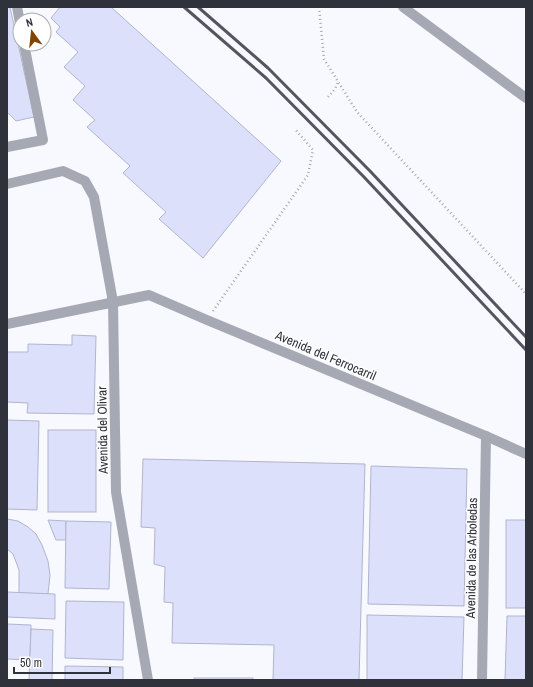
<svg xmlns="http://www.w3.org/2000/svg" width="533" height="687" viewBox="0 0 533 687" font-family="'Archivo Narrow',sans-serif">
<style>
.building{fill:#dce0fa;stroke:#b1b4cd}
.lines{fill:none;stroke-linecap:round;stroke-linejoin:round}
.path{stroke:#a6a7ae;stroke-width:2.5;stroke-dasharray:1 3;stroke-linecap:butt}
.minor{stroke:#a6a8b3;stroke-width:10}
.rail{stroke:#54565f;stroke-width:3}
.labels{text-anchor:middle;stroke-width:3;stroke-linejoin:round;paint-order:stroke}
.street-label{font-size:13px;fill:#2f313b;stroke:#fff}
</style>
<rect width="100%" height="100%" fill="#f8f9fe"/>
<g class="building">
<polygon points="7,7 10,7 34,117 16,121 7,112"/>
<polygon points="60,7 111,7 281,161 203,258 159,219 166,212 123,173 130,166 87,127 95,120 73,100 85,86 64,67 78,52 56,32 60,27 51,18"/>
<polygon points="72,335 96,336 94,414 27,413 28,403 7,402 7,352 28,352 28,344 72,345"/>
<polygon points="7,420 39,421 37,510 7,509"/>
<rect x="48" y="430" width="48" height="82"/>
<polygon points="143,459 365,464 359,680 273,680 274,645 172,643 173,603 164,602 165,567 154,564 155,528 141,527"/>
<polygon points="371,466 467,469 464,606 368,604"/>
<polygon points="7,519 18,521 28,527 36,534 42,545 48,561 50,575 48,594 19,593 19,570 13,554 7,549"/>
<polygon points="48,520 66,521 66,540 56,540"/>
<rect x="506" y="520" width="20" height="88"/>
<polygon points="66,521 111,522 109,589 65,588"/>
<polygon points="7,592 55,594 55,619 7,617"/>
<polygon points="66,601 124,602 123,660 65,658"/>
<polygon points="367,615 464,617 462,680 367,680"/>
<polygon points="507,616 526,616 526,680 505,680"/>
<polygon points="7,624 31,625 30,660 7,659"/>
<polygon points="31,629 53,630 52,680 29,680"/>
<polygon points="65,666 123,667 123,680 65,680"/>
<rect x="194" y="678" width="59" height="2"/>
</g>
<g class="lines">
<g class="path">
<polyline points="319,7 324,59 357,112 526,294"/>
<polyline points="328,97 335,89 338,82"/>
<polyline points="213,311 308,175 313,150 295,129"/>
</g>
<g class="minor">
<polyline points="17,7 20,23"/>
<polyline points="403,7 526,98"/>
<polyline points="7,147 43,140 24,44"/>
<polyline points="7,184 63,171 85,181 94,197 113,302 116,492 148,680"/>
<polyline points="7,324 149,295 207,320 486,436 526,454"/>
<polyline points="482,680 486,436"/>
</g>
<g class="rail">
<polyline points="184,7 266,78 364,177 526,350"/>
<polyline points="198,7 268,68 370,171 526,337"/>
</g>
</g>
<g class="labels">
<g class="street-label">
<text transform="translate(326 355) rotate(23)" y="5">Avenida del Ferrocarril</text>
<text transform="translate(102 430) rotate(-91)" y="5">Avenida del Olivar</text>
<text transform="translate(471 558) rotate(-89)" y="5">Avenida de las Arboledas</text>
</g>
</g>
<rect width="533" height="687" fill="none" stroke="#2f313b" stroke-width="16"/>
<g transform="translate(32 32) rotate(345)"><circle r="19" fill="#ffffff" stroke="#acadb1"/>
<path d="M0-3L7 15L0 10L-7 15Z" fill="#814402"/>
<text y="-6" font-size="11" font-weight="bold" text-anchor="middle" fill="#2f313b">N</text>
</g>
<path d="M14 667v6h96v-6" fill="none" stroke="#2f313b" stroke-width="2"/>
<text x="20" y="667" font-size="12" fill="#2f313b" stroke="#ffffff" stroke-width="3" paint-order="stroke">50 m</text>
</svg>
